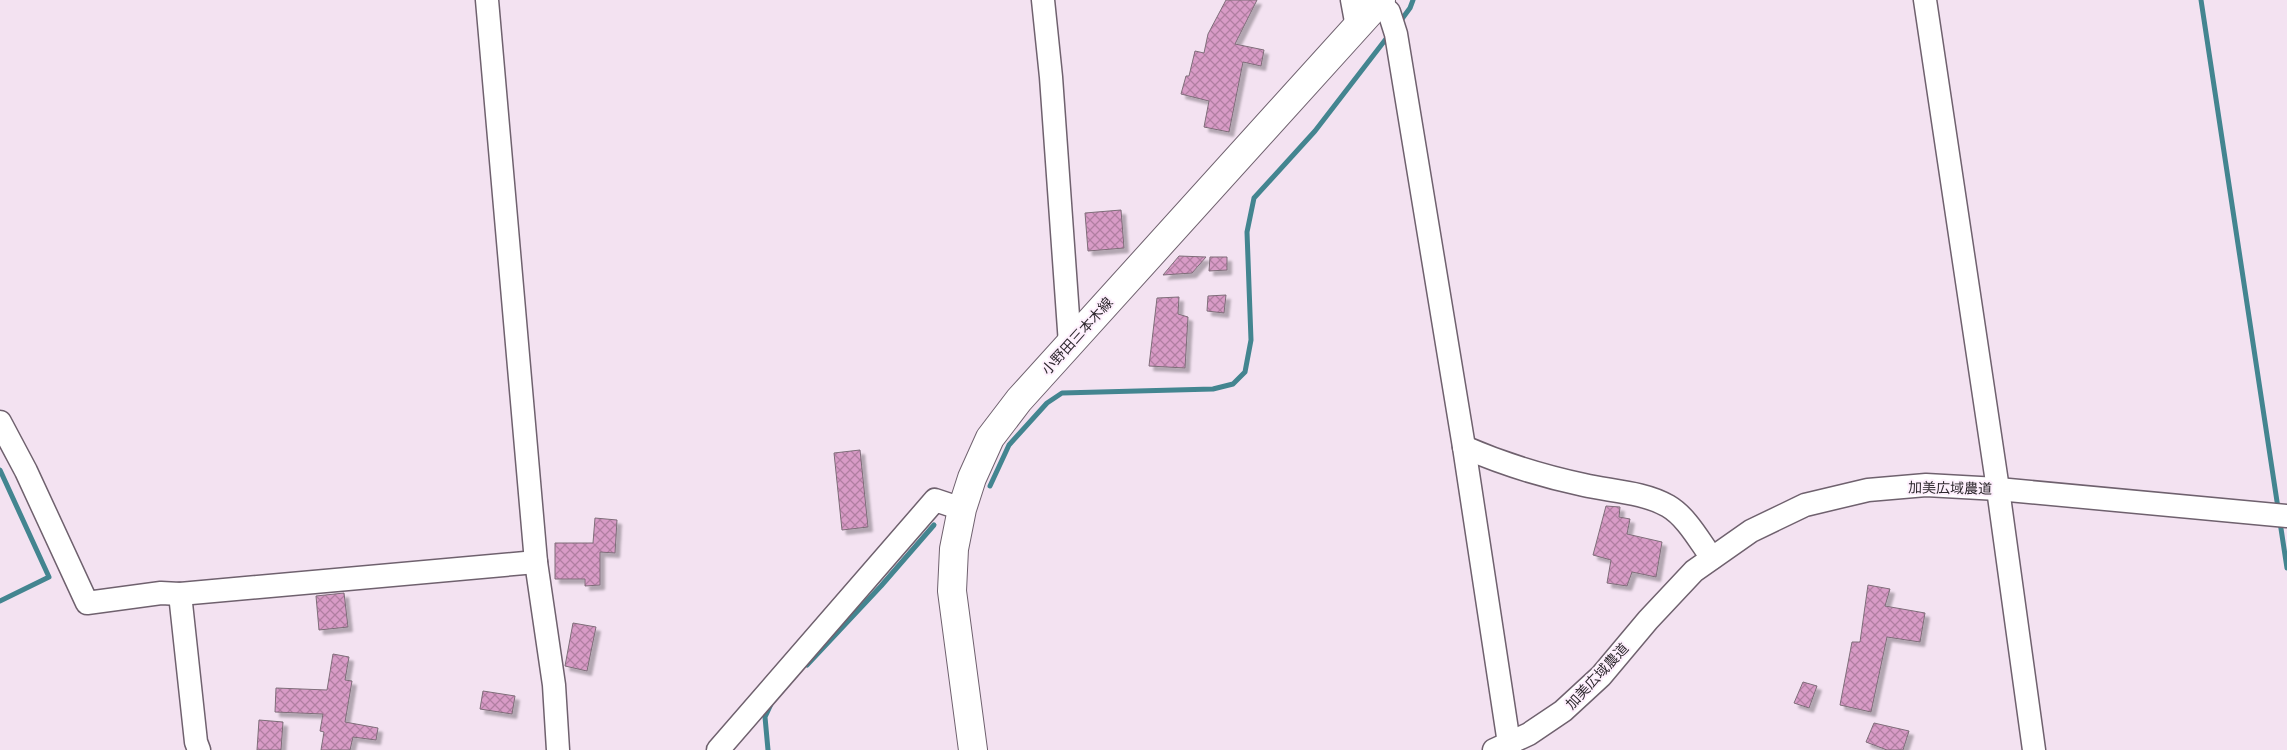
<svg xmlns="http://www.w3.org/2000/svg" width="2287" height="750" viewBox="0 0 2287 750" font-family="'Noto Serif','Noto Sans JP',serif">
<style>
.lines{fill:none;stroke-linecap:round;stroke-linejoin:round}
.stream{stroke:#438590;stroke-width:5}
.building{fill:url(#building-cross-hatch);stroke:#7e6d79;filter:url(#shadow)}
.minor-casing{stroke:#6f616e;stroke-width:25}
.major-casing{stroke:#6f616e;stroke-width:30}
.minor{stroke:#fff;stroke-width:22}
.major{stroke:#fff;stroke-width:28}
.labels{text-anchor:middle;stroke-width:4;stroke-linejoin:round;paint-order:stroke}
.street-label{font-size:14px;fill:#2f292f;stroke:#fef0fd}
</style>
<defs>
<pattern id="building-cross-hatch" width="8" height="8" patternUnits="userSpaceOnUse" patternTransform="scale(1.25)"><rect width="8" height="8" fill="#d89bc6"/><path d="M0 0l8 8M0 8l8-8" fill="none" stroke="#b07ea1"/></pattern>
<filter id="shadow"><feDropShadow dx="4.5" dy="4.5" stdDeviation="1" flood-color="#0004"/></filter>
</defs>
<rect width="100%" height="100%" fill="#f3e2f1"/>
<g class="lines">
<g class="stream">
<polyline points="2201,0 2278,508"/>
<polyline points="1399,23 1410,8 1413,0"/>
<polyline points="0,470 49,577 0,601"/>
<polyline points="990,486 1009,445 1047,403 1062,393 1213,389 1233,384 1245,372 1251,340 1247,232 1254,198 1315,131 1389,35"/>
<polyline points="2280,522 2287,568"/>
<polyline points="807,665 881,586 934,525"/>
<polyline points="768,750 765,717 772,702"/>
</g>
</g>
<g class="building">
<polygon points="1226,0 1257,0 1235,44 1264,50 1261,66 1243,62 1229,132 1204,127 1209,101 1181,94 1186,76 1189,76 1195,51 1204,53 1208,34"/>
<polygon points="1121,210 1124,248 1088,251 1085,213"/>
<polygon points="1179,256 1206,257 1192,273 1163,275"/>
<polygon points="1210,257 1227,257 1227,270 1209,271"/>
<polygon points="1226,295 1224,313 1207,311 1208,296"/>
<polygon points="1179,297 1178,314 1188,317 1185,368 1149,366 1157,298"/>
<polygon points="860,450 868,527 842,530 834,453"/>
<polygon points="1606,506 1620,507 1619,517 1630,519 1627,534 1662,542 1656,577 1632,572 1627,586 1607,583 1611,560 1593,555"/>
<polygon points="595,518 617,520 615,553 600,552 600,585 585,586 585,579 555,579 555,543 593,543"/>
<polygon points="1868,585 1890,589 1885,606 1925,613 1920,642 1887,637 1871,712 1840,705 1852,642 1860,642"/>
<polygon points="344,593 348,627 319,630 316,596"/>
<polygon points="573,623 596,627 587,671 565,666"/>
<polygon points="333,654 349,657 345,680 352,681 345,722 378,728 376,740 353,737 350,750 321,750 324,732 320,731 323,714 275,712 276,688 327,690"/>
<polygon points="1803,682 1817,686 1809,708 1794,703"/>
<polygon points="483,691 515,696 512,714 480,709"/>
<polygon points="259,720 283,722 281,750 257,750"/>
<polygon points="1874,723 1909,731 1903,750 1887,750 1866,742"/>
</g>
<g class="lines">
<g class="minor-casing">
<g id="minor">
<polyline points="487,0 536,562 554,685 558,750"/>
<polyline points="1043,0 1051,77 1070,344"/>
<polyline points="1352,0 1357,27"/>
<polyline points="1925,0 1998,489 2034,750"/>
<polyline points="1379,3 1389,12 1396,34 1464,447 1510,750"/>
<polyline points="0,422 26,471 87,603 161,593 180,594 536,562"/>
<path d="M1464,447C1503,464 1542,476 1584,485C1610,491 1644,492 1668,506C1687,517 1700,542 1712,558"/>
<polyline points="180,594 196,742 199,750"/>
<polyline points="718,750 935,500 962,509"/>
<polyline points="1494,750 1529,734 1563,711 1601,676 1648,620 1694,571 1751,531 1805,505 1868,490 1926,485 1998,489 2287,516"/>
</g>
</g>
<g class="major-casing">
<polyline id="major" points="973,750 952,591 954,549 962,509 972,478 990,438 1019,400 1381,0"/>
</g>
<use href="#minor" class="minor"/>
<use href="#major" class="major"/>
</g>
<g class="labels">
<g class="street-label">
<text transform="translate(1077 336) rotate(-48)" y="5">小野田三本木線</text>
<text transform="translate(1950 488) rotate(1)" y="5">加美広域農道</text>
<text transform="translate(1597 676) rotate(-47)" y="5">加美広域農道</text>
</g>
</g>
</svg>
